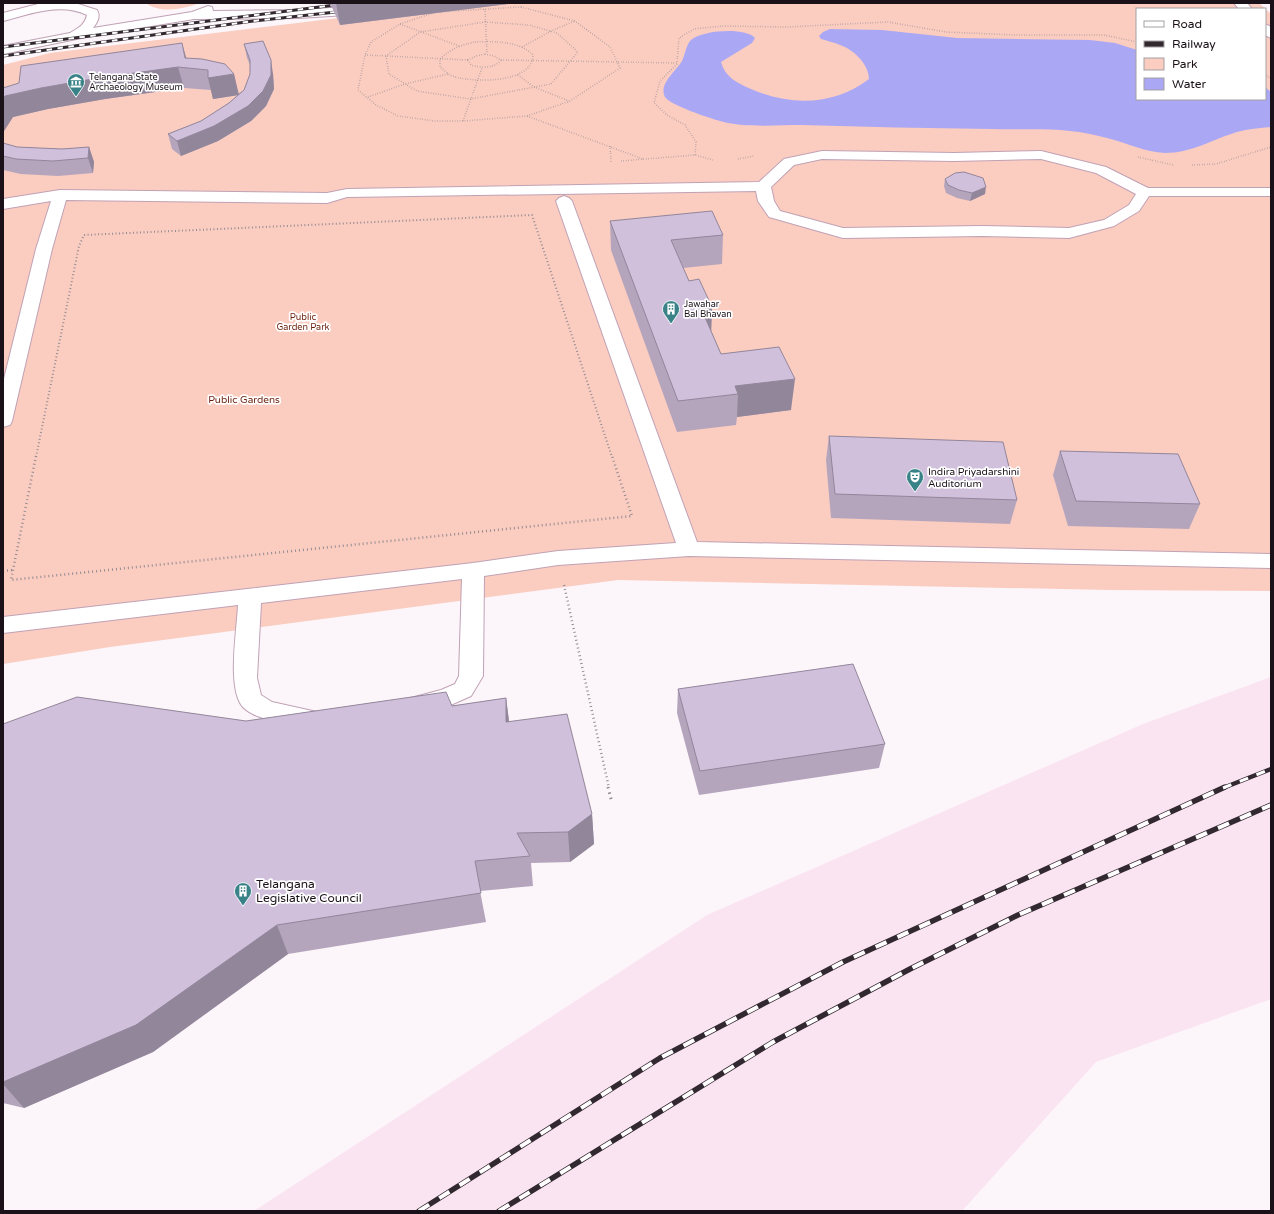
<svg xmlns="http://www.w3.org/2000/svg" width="1274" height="1214" viewBox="0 0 1274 1214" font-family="'Varela Round',sans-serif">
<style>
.built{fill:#fbe4f2}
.green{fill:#fbccc0;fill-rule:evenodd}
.water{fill:#aaa8f5}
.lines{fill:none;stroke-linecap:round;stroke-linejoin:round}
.minor-casing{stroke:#c0a2b5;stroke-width:2}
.highway-casing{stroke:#c0a2b5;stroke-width:2}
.path-far3{stroke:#948c91;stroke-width:1.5;stroke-dasharray:0.5 2;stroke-linecap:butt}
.path-far2{stroke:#948c91;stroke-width:2;stroke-dasharray:1 2.5;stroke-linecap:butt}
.path-far1{stroke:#948c91;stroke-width:2.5;stroke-dasharray:1 3;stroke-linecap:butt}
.path{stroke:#948c91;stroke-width:3;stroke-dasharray:1.5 4;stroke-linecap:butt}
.minor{fill:#fff;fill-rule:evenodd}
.highway{fill:#fff;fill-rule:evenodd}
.rail-far2-casing{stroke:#32282f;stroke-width:3}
.rail-far1-casing{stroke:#32282f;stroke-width:4.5}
.rail-casing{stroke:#32282f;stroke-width:5.5}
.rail-far2{stroke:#fff;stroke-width:2;stroke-dasharray:5.5;stroke-linecap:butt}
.rail-far1{stroke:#fff;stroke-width:3;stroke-dasharray:9;stroke-linecap:butt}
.rail{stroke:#fff;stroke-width:4;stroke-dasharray:12;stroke-linecap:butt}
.wall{fill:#b4a5bd}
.shaded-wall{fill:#92869a}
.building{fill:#d1c0dc;stroke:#92869a}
.labels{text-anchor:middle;stroke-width:3.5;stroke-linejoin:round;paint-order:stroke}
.far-poi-label{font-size:9px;fill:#1b1118;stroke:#fff;text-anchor:start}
.far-park-label{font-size:9px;fill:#6b1f0b;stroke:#fff}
.park-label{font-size:10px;fill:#6b1f0b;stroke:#fff}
.poi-label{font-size:10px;fill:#1b1118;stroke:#fff;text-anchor:start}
.near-poi-label{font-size:12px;fill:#1b1118;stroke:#fff;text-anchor:start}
</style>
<rect width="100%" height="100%" fill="#fcf5f9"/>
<polygon class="built" points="1271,677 1271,999 1096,1062 962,1211 254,1211 707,915 1143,724"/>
<g class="green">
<path d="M146,3H200C183,9 161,14 146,3Z"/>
<path d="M462,3H1259L1271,14V591L1110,590L618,580L110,647L3,664V65L50,53ZM1137,9H1265V99H1137Z"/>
</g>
<path class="water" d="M830,29L882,30L957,38L1090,40L1115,43L1137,50V99H1265V87L1271,92V127C1260,128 1248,129 1237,132C1213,139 1192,153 1165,153C1145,152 1127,143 1107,138C1095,135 1082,132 1070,131C1044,128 1017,130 991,129C928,128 865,127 802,125C778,125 742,128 720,121C709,118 670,105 665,97C658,84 677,70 682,61C685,55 686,45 691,40C702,30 746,27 755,38L752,43L721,62C725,77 737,83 751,89C790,106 834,106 869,79C869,64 853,49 840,45C833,42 827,41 821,39L819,36L823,32Z"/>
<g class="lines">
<g class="minor-casing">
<g id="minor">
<polygon points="1234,3 1247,3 1252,9 1239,9"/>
<polygon points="1265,24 1271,27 1271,38 1265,35"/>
<path d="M822,151L954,153L1041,151L1106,167L1148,188H1271V196H1149L1139,211L1114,226L1069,238L982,236L843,238L769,217L758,201L756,191L347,197L327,203L66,200L52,249L12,421L10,425L3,427V383L36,249L51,201L3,209V199L60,190L327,193L347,189L759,182L784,159ZM822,159L954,161L1041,159L1096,173L1136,194L1129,205L1104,220L1069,228L982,226L843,228L780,211L774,201L771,187L794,165Z"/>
<path d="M564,196L569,198L572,201L697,542L1271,554V568L689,556L558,565L484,576L483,676L471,696L446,707L419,713L411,710L407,704L411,698L441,690L455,684L459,676L462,579L261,603L257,678L261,695L272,702L326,714L330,721L326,728L318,730L266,719C258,717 247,712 242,706C227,686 237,630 238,605L3,633V617L473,563L558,551L676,543L556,201L559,198Z"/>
</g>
</g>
<g class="highway-casing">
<path id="highway" d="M42,3H75L97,10C101,16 97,23 93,28L192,12L208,6L212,7L213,11L298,10L364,6L368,7L370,10L368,13L364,14L298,18L194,19L96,35L3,54V46L70,33C78,28 85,25 87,15C60,2 30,14 3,21V13Z"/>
</g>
<g class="path-far3">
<polygon points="521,7 575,21 610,47 620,68 570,101 527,116 463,121 435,121 398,116 376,105 358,90 365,55 371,42 400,24 436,12"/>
<polyline points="485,9 487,54"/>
<polygon points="485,22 529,25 557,33 578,52 551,84 470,99 417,91 389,74 386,56 420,32"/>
<polyline points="400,24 459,46"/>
<path d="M475,42C494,41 520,41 533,55C533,84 472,83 452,76C448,74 444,70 440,67V59C450,49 461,45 475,42Z"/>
<polyline points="522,47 551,31 575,21"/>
<path d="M485,54L494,56L501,60C494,69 481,68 471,65L468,60L476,56Z"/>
<polyline points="365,55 468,60"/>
<polyline points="501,60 677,63 679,38 694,29 724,26 787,27 888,22 946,32 1015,35 1104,35 1137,42"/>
<polyline points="677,64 660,81 654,103 667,115 685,125 696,142 695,155"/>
<polyline points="1265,74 1271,79"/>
<polyline points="518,75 534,87 569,101"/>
<polyline points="368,97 405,84 448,74"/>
<polyline points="527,116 643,159"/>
<polyline points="463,121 482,68"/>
<polyline points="610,146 611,162"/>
<polyline points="1138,157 1173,165"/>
<polyline points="738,159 754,156"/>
<polyline points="621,161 695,155 713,160"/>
<polyline points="1192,165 1216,164 1271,147"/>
</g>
<polyline class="path-far2" points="36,457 79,246 84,235 532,215 612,457"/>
<g class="path-far1">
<polyline points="36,456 11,580 632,516 612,456"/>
<polyline points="3,571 13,570"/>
<polyline points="564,585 609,788"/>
</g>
<polyline class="path" points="608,787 612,803"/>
<use href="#minor" class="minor"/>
<use href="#highway" class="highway"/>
<g class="rail-far2-casing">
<g id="rail-far2">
<polyline points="3,47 351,3"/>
<polyline points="3,56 253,21 345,11"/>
</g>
</g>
<g class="rail-far1-casing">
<polyline id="rail-far1" points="1223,788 1271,769"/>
</g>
<g class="rail-casing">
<g id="rail">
<polyline points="419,1211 660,1058 843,962 1225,787"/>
<polyline points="499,1211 773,1042 910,969 1018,915 1271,805"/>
</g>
</g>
<use href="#rail-far2" class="rail-far2"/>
<use href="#rail-far1" class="rail-far1"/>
<use href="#rail" class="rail"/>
</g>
<g class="wall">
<polygon points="330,3 517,3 340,25"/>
<polygon points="244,44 273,74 274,89 266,106 251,121 218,141 181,156 172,149 168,134 201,121 229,103 238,95 213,99 211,90 184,88 105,99 48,109 13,117 4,131 3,131 3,88 186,58 234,74 238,94 244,90 250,74 250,65 247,58"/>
<polygon points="3,143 17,147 62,149 89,147 94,162 93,173 58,176 21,174 3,170"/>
<polygon points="945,179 985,194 970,201 957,198 946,193 944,186"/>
<polygon points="610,221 723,235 722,264 683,268 689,281 712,307 711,331 721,354 791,410 737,417 736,425 677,432 611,250"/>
<polygon points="829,436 1017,500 1010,524 831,518 826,460"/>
<polygon points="1060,451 1200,504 1189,529 1068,526 1053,475"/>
<polygon points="678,689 885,744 879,768 699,795 677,713"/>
<polygon points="506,698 509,721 592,814 594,844 570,862 531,863 533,886 480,891 486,922 288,954 153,1052 24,1108 3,1103 3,724 246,721 452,706"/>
</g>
<g class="shaded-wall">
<polygon points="336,3 517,3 340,25"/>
<polygon points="182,43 188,64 185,58"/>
<polygon points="271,60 273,74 274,89 266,106 251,121 218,141 181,156 177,141 214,126"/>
<polygon points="178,67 184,88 105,99 48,109 13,117 4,131 3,128 3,99 5,96 41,88 98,78"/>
<polygon points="234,74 239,95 213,99 208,78"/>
<polygon points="89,147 94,162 93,173 88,158"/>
<polygon points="986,187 985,194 970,201 972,193"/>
<polygon points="712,307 711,337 701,308"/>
<polygon points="795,379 791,410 737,417 738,394 735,386"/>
<polygon points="506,698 510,729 506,722"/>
<polygon points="592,814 594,844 570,862 568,832"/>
<polygon points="277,925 288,954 153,1052 24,1108 3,1084 3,1082"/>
</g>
<g class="building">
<polygon points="263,41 271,60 271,75 263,91 248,106 214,126 177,141 168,134 201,121 229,103 244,90 250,74 250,60 244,44"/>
<polygon points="182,43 185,58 202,59 225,64 234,74 208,78 208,70 178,67 98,78 41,88 5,96 3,99 3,88 19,83 21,66"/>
<polygon points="3,143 17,147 62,149 89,147 88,158 53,161 16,159 3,156"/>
<polygon points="964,172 983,178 986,187 972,193 959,190 948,185 945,179 955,173"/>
<polygon points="712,211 723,235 671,240 689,281 699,279 712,307 701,308 721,354 779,347 795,379 735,386 738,394 678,401 610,221"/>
<polygon points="829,436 1003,442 1017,500 835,494"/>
<polygon points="1060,451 1178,454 1200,504 1076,501"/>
<polygon points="853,664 885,744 700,771 678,689"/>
<polygon points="446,692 452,706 506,698 506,722 567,714 592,814 568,832 517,833 530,856 475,861 481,893 277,925 136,1025 3,1082 3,724 77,697 246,721"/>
</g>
<defs>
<g id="museum-pin" transform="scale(0.9)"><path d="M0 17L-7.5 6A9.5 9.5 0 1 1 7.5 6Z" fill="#398287" stroke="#fff"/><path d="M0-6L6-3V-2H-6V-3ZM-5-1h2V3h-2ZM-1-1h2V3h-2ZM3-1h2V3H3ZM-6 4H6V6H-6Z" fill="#fff"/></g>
<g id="building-pin" transform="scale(0.9)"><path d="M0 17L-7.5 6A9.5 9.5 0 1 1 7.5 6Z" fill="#398287" stroke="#fff"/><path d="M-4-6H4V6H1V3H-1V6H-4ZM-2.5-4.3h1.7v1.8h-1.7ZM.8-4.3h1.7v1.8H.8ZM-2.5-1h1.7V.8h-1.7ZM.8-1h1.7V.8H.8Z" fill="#fff"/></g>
<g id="theatre-pin" transform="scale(0.9)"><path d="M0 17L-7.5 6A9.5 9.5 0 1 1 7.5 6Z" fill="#398287" stroke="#fff"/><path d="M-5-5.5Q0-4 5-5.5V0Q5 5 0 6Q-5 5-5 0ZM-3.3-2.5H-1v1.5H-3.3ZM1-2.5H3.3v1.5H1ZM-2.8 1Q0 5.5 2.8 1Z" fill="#fff"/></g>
</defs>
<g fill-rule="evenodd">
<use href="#museum-pin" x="76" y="82"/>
<use href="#building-pin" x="671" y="309"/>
<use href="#theatre-pin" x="915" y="477"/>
<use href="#building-pin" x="243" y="891"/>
</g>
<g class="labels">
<g class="far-poi-label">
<text x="89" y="80">Telangana State<tspan x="89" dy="10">Archaeology Museum</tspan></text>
<text x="684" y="307">Jawahar<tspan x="684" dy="10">Bal Bhavan</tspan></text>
</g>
<g class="far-park-label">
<text x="303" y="320">Public<tspan x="303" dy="10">Garden Park</tspan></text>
</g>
<g class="park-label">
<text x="244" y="403">Public Gardens</text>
</g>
<g class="poi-label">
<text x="928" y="475">Indira Priyadarshini<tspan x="928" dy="12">Auditorium</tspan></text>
</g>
<g class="near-poi-label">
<text x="256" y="888">Telangana<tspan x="256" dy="14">Legislative Council</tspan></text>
</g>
</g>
<rect width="1274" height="1214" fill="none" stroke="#1b1118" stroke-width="8"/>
<rect x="1136" y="8" width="130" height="92" fill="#ffffff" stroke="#a4a0a3"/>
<rect x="1144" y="21" width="20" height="6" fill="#ffffff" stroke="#a4a0a3"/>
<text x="1172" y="28" font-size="12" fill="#1b1118">Road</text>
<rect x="1144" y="41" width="20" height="6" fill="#32282f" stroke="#a4a0a3"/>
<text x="1172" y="48" font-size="12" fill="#1b1118">Railway</text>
<rect x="1144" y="58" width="20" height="12" fill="#fbccc0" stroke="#a4a0a3"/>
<text x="1172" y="68" font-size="12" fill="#1b1118">Park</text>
<rect x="1144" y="78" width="20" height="12" fill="#aaa8f5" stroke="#a4a0a3"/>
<text x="1172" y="88" font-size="12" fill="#1b1118">Water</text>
</svg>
